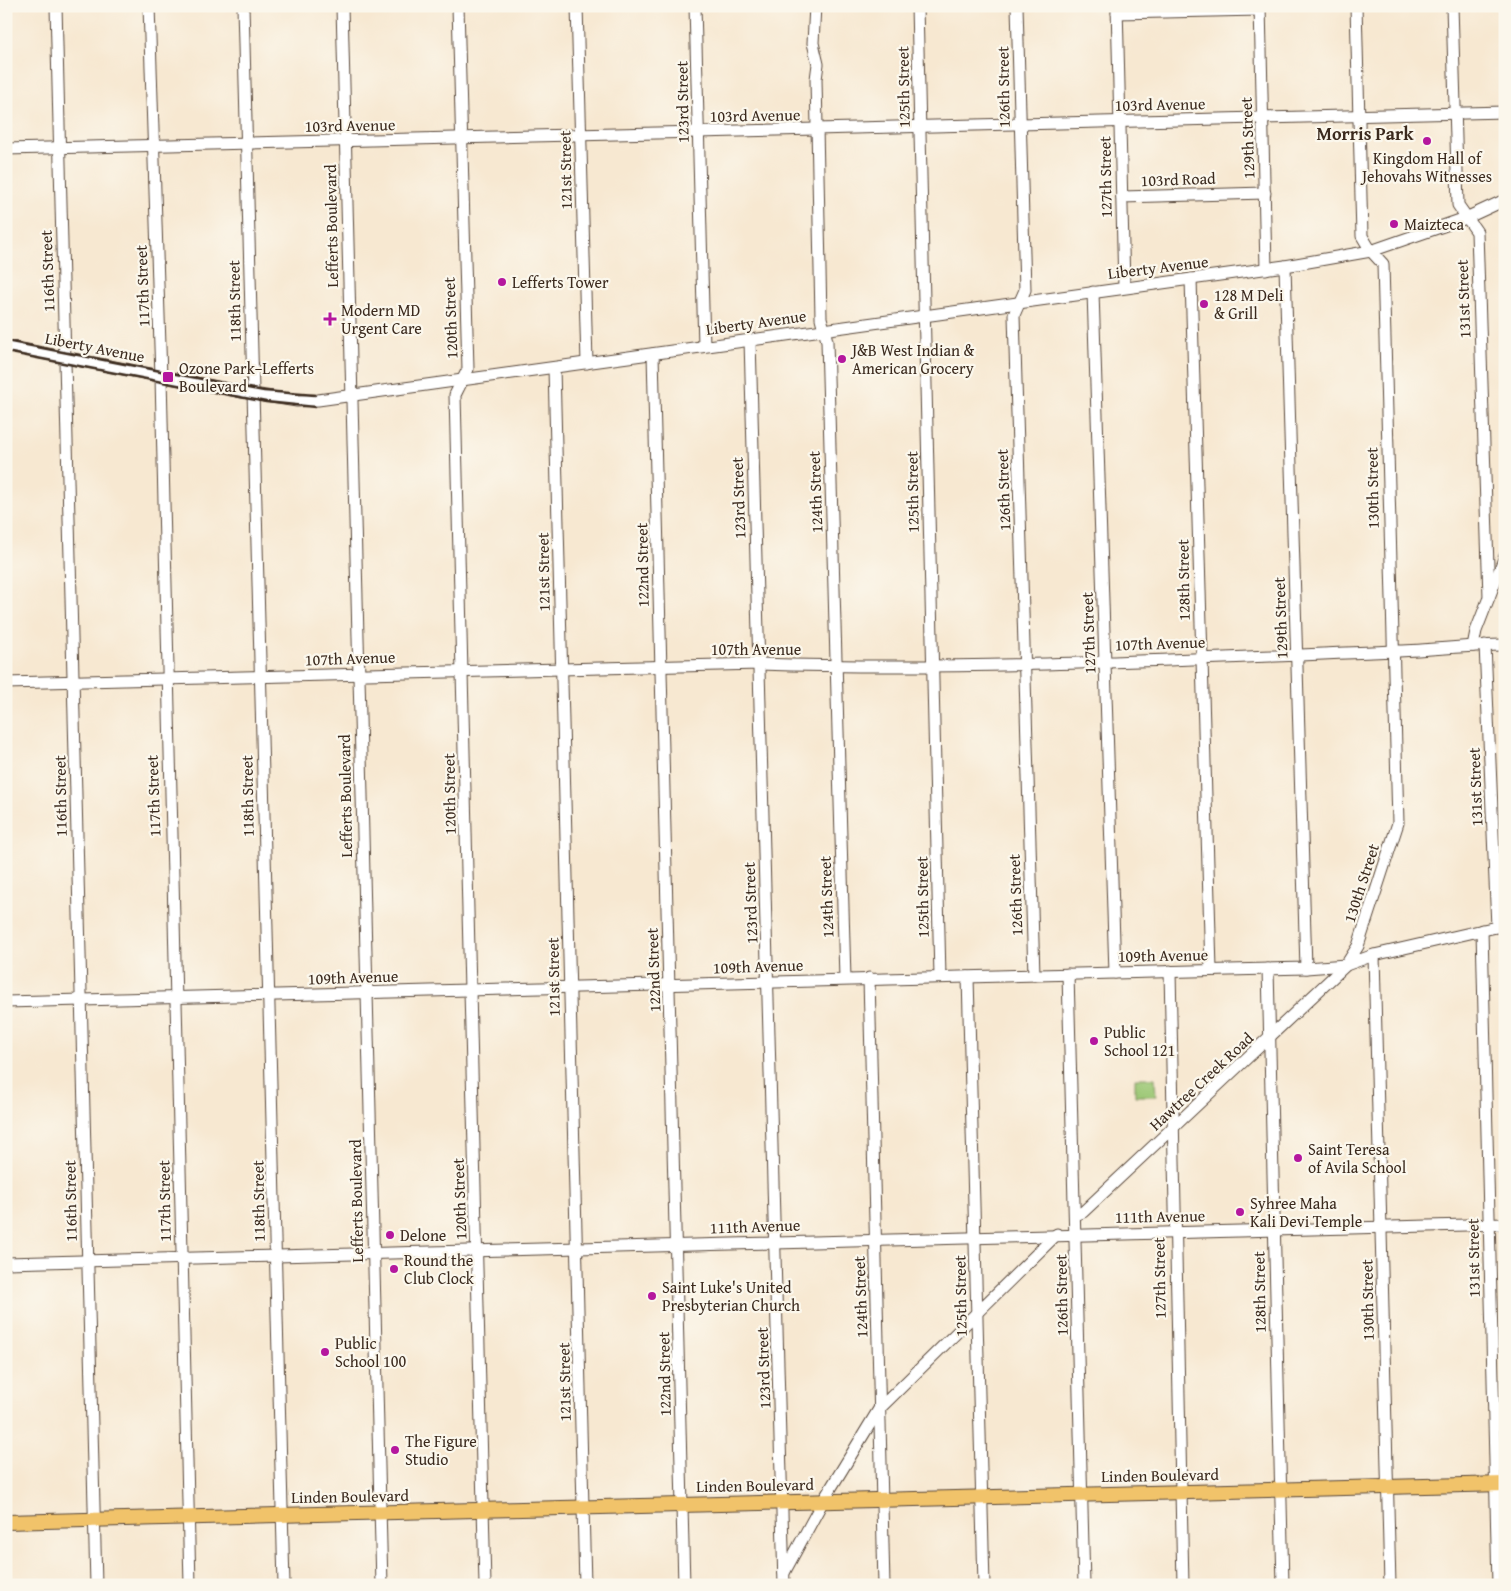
<svg xmlns="http://www.w3.org/2000/svg" width="1511" height="1591" viewBox="0 0 1511 1591" font-family="'Gentium Book Plus',serif">
<style>
.grass{fill:#9bc774;stroke:#6b7849}
.lines{fill:none;stroke-linecap:round;stroke-linejoin:round}
.minor-casing{stroke:#574639;stroke-width:13}
.major-casing{stroke:#574639;stroke-width:16}
.minor{stroke:#fff;stroke-width:11}
.major{stroke:#f1c36a;stroke-width:14}
.rail{stroke:#3b2a1e;stroke-width:2.5}
.poi-dot{fill:#b5179e;stroke:#fbf7ec;stroke-width:2}
.labels{text-anchor:middle;stroke-width:4.5;stroke-linejoin:round;paint-order:stroke}
.street-label{font-size:16px;fill:#3b2a1e;stroke:#fbf7ec}
.poi-label{font-size:16px;fill:#3b2a1e;stroke:#fbf7ec;text-anchor:start}
.neighbourhood-label{font-size:18px;font-weight:bold;fill:#3b2a1e;stroke:#fbf7ec}
</style>
<rect width="100%" height="100%" fill="#fbf7ec"/>
<filter id="ink" filterUnits="userSpaceOnUse"><feTurbulence type="fractalNoise" baseFrequency=".02" numOctaves="2"/><feDisplacementMap in="SourceGraphic" scale="10" xChannelSelector="R" yChannelSelector="G"/><feConvolveMatrix kernelMatrix="1 2 1 2 8 2 1 2 1" color-interpolation-filters="sRGB"/></filter>
<filter id="wash" filterUnits="userSpaceOnUse"><feTurbulence type="fractalNoise" baseFrequency=".0096" numOctaves="4" result="noise"/><feDisplacementMap in="SourceGraphic" scale="20" xChannelSelector="R" yChannelSelector="G"/><feGaussianBlur stdDeviation="1.12" result="paint"/><feColorMatrix in="noise" values="0 0 0 0 0 0 0 0 0 0 0 0 0 0 0 0 0 1.4 0 .05"/><feComposite in="paint" operator="in"/></filter>
<g filter="url(#wash)">
<rect width="100%" height="100%" fill="#f7e8d1"/>
<polygon class="grass" points="1135,1078 1155,1078 1156,1096 1135,1096"/>
</g>
<g filter="url(#ink)">
<g class="lines">
<g class="minor-casing">
<g id="minor">
<polyline points="56,6 96,1585"/>
<polyline points="149,6 161,377 190,1585"/>
<polyline points="243,6 284,1585"/>
<polyline points="342,6 382,1585"/>
<polyline points="458,6 468,369 455,395 485,1585"/>
<polyline points="577,6 587,363"/>
<polyline points="695,6 704,346"/>
<polyline points="815,6 813,43 818,64 816,79 821,318 827,341 845,979"/>
<polyline points="917,6 940,977"/>
<polyline points="1017,6 1025,290 1014,315 1034,975"/>
<polyline points="1117,6 1124,287"/>
<polyline points="1260,6 1266,269"/>
<polyline points="1452,6 1458,205 1477,232 1489,597"/>
<polyline points="1117,13 1260,10"/>
<polyline points="6,149 1505,112"/>
<polyline points="1122,197 1265,193"/>
<polyline points="1285,266 1306,968"/>
<polyline points="1191,279 1211,970"/>
<polyline points="1093,292 1115,973"/>
<polyline points="750,340 784,1585"/>
<polyline points="6,346 253,394 297,401 318,400 1285,266 1371,251 1466,218 1505,200"/>
<polyline points="653,354 684,1585"/>
<polyline points="554,368 585,1585"/>
<polyline points="1485,645 1497,927"/>
<polyline points="1473,646 1476,631 1505,556"/>
<path d="M6,683L759,664C972,671 1186,659 1399,651C1434,650 1469,645 1505,645"/>
<polyline points="1482,930 1498,1585"/>
<polyline points="1374,955 1390,1585"/>
<polyline points="1268,969 1283,1585"/>
<polyline points="1170,971 1183,1585"/>
<polyline points="1068,974 1084,1585"/>
<polyline points="968,977 984,1585"/>
<polyline points="869,978 884,1585"/>
<polyline points="6,1002 1306,968 1346,965 1374,955 1505,925"/>
<polyline points="1075,1215 1083,1212 1346,965 1358,946 1398,823 1383,264 1371,251 1362,236 1356,6"/>
<polyline points="6,1263 1505,1224"/>
<polyline points="784,1573 823,1501 879,1409 1057,1234"/>
</g>
</g>
<g class="major-casing">
<polyline id="major" points="6,1522 1505,1484"/>
</g>
<use href="#minor" class="minor"/>
<use href="#major" class="major"/>
<g class="rail">
<polyline points="6,341 264,391 315,395"/>
<polyline points="6,352 266,402 315,407"/>
</g>
</g>
</g>
<g class="poi-dot">
<circle cx="1427" cy="141" r="5"/>
<circle cx="1394" cy="224" r="5"/>
<circle cx="502" cy="282" r="5"/>
<circle cx="1204" cy="304" r="5"/>
<path d="M327.5 311.5h5v5h5v5h-5v5h-5v-5h-5v-5h5z"/>
<circle cx="842" cy="359" r="5"/>
<rect x="162" y="371" width="12" height="12" rx="2.5"/>
<circle cx="1094" cy="1041" r="5"/>
<circle cx="1298" cy="1158" r="5"/>
<circle cx="1240" cy="1212" r="5"/>
<circle cx="390" cy="1235" r="5"/>
<circle cx="394" cy="1269" r="5"/>
<circle cx="652" cy="1296" r="5"/>
<circle cx="325" cy="1352" r="5"/>
<circle cx="395" cy="1450" r="5"/>
</g>
<g class="labels">
<g class="street-label">
<text transform="translate(903 87) rotate(-91)" y="6">125th Street</text>
<text transform="translate(1003 87) rotate(-91)" y="6">126th Street</text>
<text transform="translate(682 102) rotate(-91)" y="6">123rd Street</text>
<text transform="translate(1160 104) rotate(-1)" y="6">103rd Avenue</text>
<text transform="translate(755 115) rotate(-1)" y="6">103rd Avenue</text>
<text transform="translate(350 125) rotate(-1)" y="6">103rd Avenue</text>
<text transform="translate(1247 138) rotate(-92)" y="6">129th Street</text>
<text transform="translate(565 170) rotate(-91)" y="6">121st Street</text>
<text transform="translate(1105 177) rotate(-91)" y="6">127th Street</text>
<text transform="translate(1178 179) rotate(-2)" y="6">103rd Road</text>
<text transform="translate(331 226) rotate(-91)" y="6">Lefferts Boulevard</text>
<text transform="translate(1158 267) rotate(-7)" y="6">Liberty Avenue</text>
<text transform="translate(47 271) rotate(-92)" y="6">116th Street</text>
<text transform="translate(142 286) rotate(-92)" y="6">117th Street</text>
<text transform="translate(1463 299) rotate(-92)" y="6">131st Street</text>
<text transform="translate(234 301) rotate(-91)" y="6">118th Street</text>
<text transform="translate(450 318) rotate(-92)" y="6">120th Street</text>
<text transform="translate(756 322) rotate(-8)" y="6">Liberty Avenue</text>
<text transform="translate(95 347) rotate(11)" y="6">Liberty Avenue</text>
<text transform="translate(1372 488) rotate(-91)" y="6">130th Street</text>
<text transform="translate(1003 490) rotate(-92)" y="6">126th Street</text>
<text transform="translate(815 492) rotate(-92)" y="6">124th Street</text>
<text transform="translate(912 492) rotate(-91)" y="6">125th Street</text>
<text transform="translate(738 498) rotate(-92)" y="6">123rd Street</text>
<text transform="translate(642 565) rotate(-91)" y="6">122nd Street</text>
<text transform="translate(543 572) rotate(-91)" y="6">121st Street</text>
<text transform="translate(1183 580) rotate(-91)" y="6">128th Street</text>
<text transform="translate(1280 618) rotate(-92)" y="6">129th Street</text>
<text transform="translate(1088 633) rotate(-92)" y="6">127th Street</text>
<text transform="translate(1160 643) rotate(-2)" y="6">107th Avenue</text>
<text x="756" y="655">107th Avenue</text>
<text transform="translate(350 658) rotate(-2)" y="6">107th Avenue</text>
<text transform="translate(1475 787) rotate(-92)" y="6">131st Street</text>
<text transform="translate(449 794) rotate(-91)" y="6">120th Street</text>
<text transform="translate(60 796) rotate(-91)" y="6">116th Street</text>
<text transform="translate(153 796) rotate(-92)" y="6">117th Street</text>
<text transform="translate(247 796) rotate(-91)" y="6">118th Street</text>
<text transform="translate(345 796) rotate(-91)" y="6">Lefferts Boulevard</text>
<text transform="translate(1361 883) rotate(-72)" y="6">130th Street</text>
<text transform="translate(1015 895) rotate(-92)" y="6">126th Street</text>
<text transform="translate(826 897) rotate(-92)" y="6">124th Street</text>
<text transform="translate(922 897) rotate(-91)" y="6">125th Street</text>
<text transform="translate(750 903) rotate(-92)" y="6">123rd Street</text>
<text transform="translate(1163 955) rotate(-1)" y="6">109th Avenue</text>
<text transform="translate(758 966) rotate(-2)" y="6">109th Avenue</text>
<text transform="translate(653 970) rotate(-92)" y="6">122nd Street</text>
<text transform="translate(353 977) rotate(-2)" y="6">109th Avenue</text>
<text transform="translate(553 977) rotate(-91)" y="6">121st Street</text>
<text transform="translate(1201 1081) rotate(-43)" y="6">Hawtree Creek Road</text>
<text transform="translate(459 1199) rotate(-92)" y="6">120th Street</text>
<text transform="translate(70 1201) rotate(-91)" y="6">116th Street</text>
<text transform="translate(164 1201) rotate(-91)" y="6">117th Street</text>
<text transform="translate(258 1201) rotate(-91)" y="6">118th Street</text>
<text transform="translate(356 1201) rotate(-91)" y="6">Lefferts Boulevard</text>
<text transform="translate(1160 1216) rotate(-1)" y="6">111th Avenue</text>
<text transform="translate(755 1226) rotate(-2)" y="6">111th Avenue</text>
<text transform="translate(1473 1258) rotate(-91)" y="6">131st Street</text>
<text transform="translate(1159 1278) rotate(-91)" y="6">127th Street</text>
<text transform="translate(1259 1292) rotate(-91)" y="6">128th Street</text>
<text transform="translate(1061 1295) rotate(-91)" y="6">126th Street</text>
<text transform="translate(960 1296) rotate(-91)" y="6">125th Street</text>
<text transform="translate(860 1297) rotate(-92)" y="6">124th Street</text>
<text transform="translate(1367 1300) rotate(-91)" y="6">130th Street</text>
<text transform="translate(763 1368) rotate(-92)" y="6">123rd Street</text>
<text transform="translate(664 1374) rotate(-91)" y="6">122nd Street</text>
<text transform="translate(564 1382) rotate(-91)" y="6">121st Street</text>
<text transform="translate(1160 1475) rotate(-1)" y="6">Linden Boulevard</text>
<text transform="translate(755 1485) rotate(-1)" y="6">Linden Boulevard</text>
<text transform="translate(350 1496) rotate(-1)" y="6">Linden Boulevard</text>
</g>
<g class="poi-label">
<text x="1427" y="164" text-anchor="middle">Kingdom Hall of<tspan x="1427" dy="18">Jehovahs Witnesses</tspan></text>
<text x="1404" y="230">Maizteca</text>
<text x="512" y="288">Lefferts Tower</text>
<text x="1214" y="301">128 M Deli<tspan x="1214" dy="18">&amp; Grill</tspan></text>
<text x="341" y="316">Modern MD<tspan x="341" dy="18">Urgent Care</tspan></text>
<text x="852" y="356">J&amp;B West Indian &amp;<tspan x="852" dy="18">American Grocery</tspan></text>
<text x="179" y="374">Ozone Park–Lefferts<tspan x="179" dy="18">Boulevard</tspan></text>
<text x="1104" y="1038">Public<tspan x="1104" dy="18">School 121</tspan></text>
<text x="1308" y="1155">Saint Teresa<tspan x="1308" dy="18">of Avila School</tspan></text>
<text x="1250" y="1209">Syhree Maha<tspan x="1250" dy="18">Kali Devi Temple</tspan></text>
<text x="400" y="1241">Delone</text>
<text x="404" y="1266">Round the<tspan x="404" dy="18">Club Clock</tspan></text>
<text x="662" y="1293">Saint Luke's United<tspan x="662" dy="18">Presbyterian Church</tspan></text>
<text x="335" y="1349">Public<tspan x="335" dy="18">School 100</tspan></text>
<text x="405" y="1447">The Figure<tspan x="405" dy="18">Studio</tspan></text>
</g>
<g class="neighbourhood-label">
<text x="1365" y="140">Morris Park</text>
</g>
</g>
<rect width="1511" height="1591" fill="none" stroke="#fbf7ec" stroke-width="25"/>
</svg>
